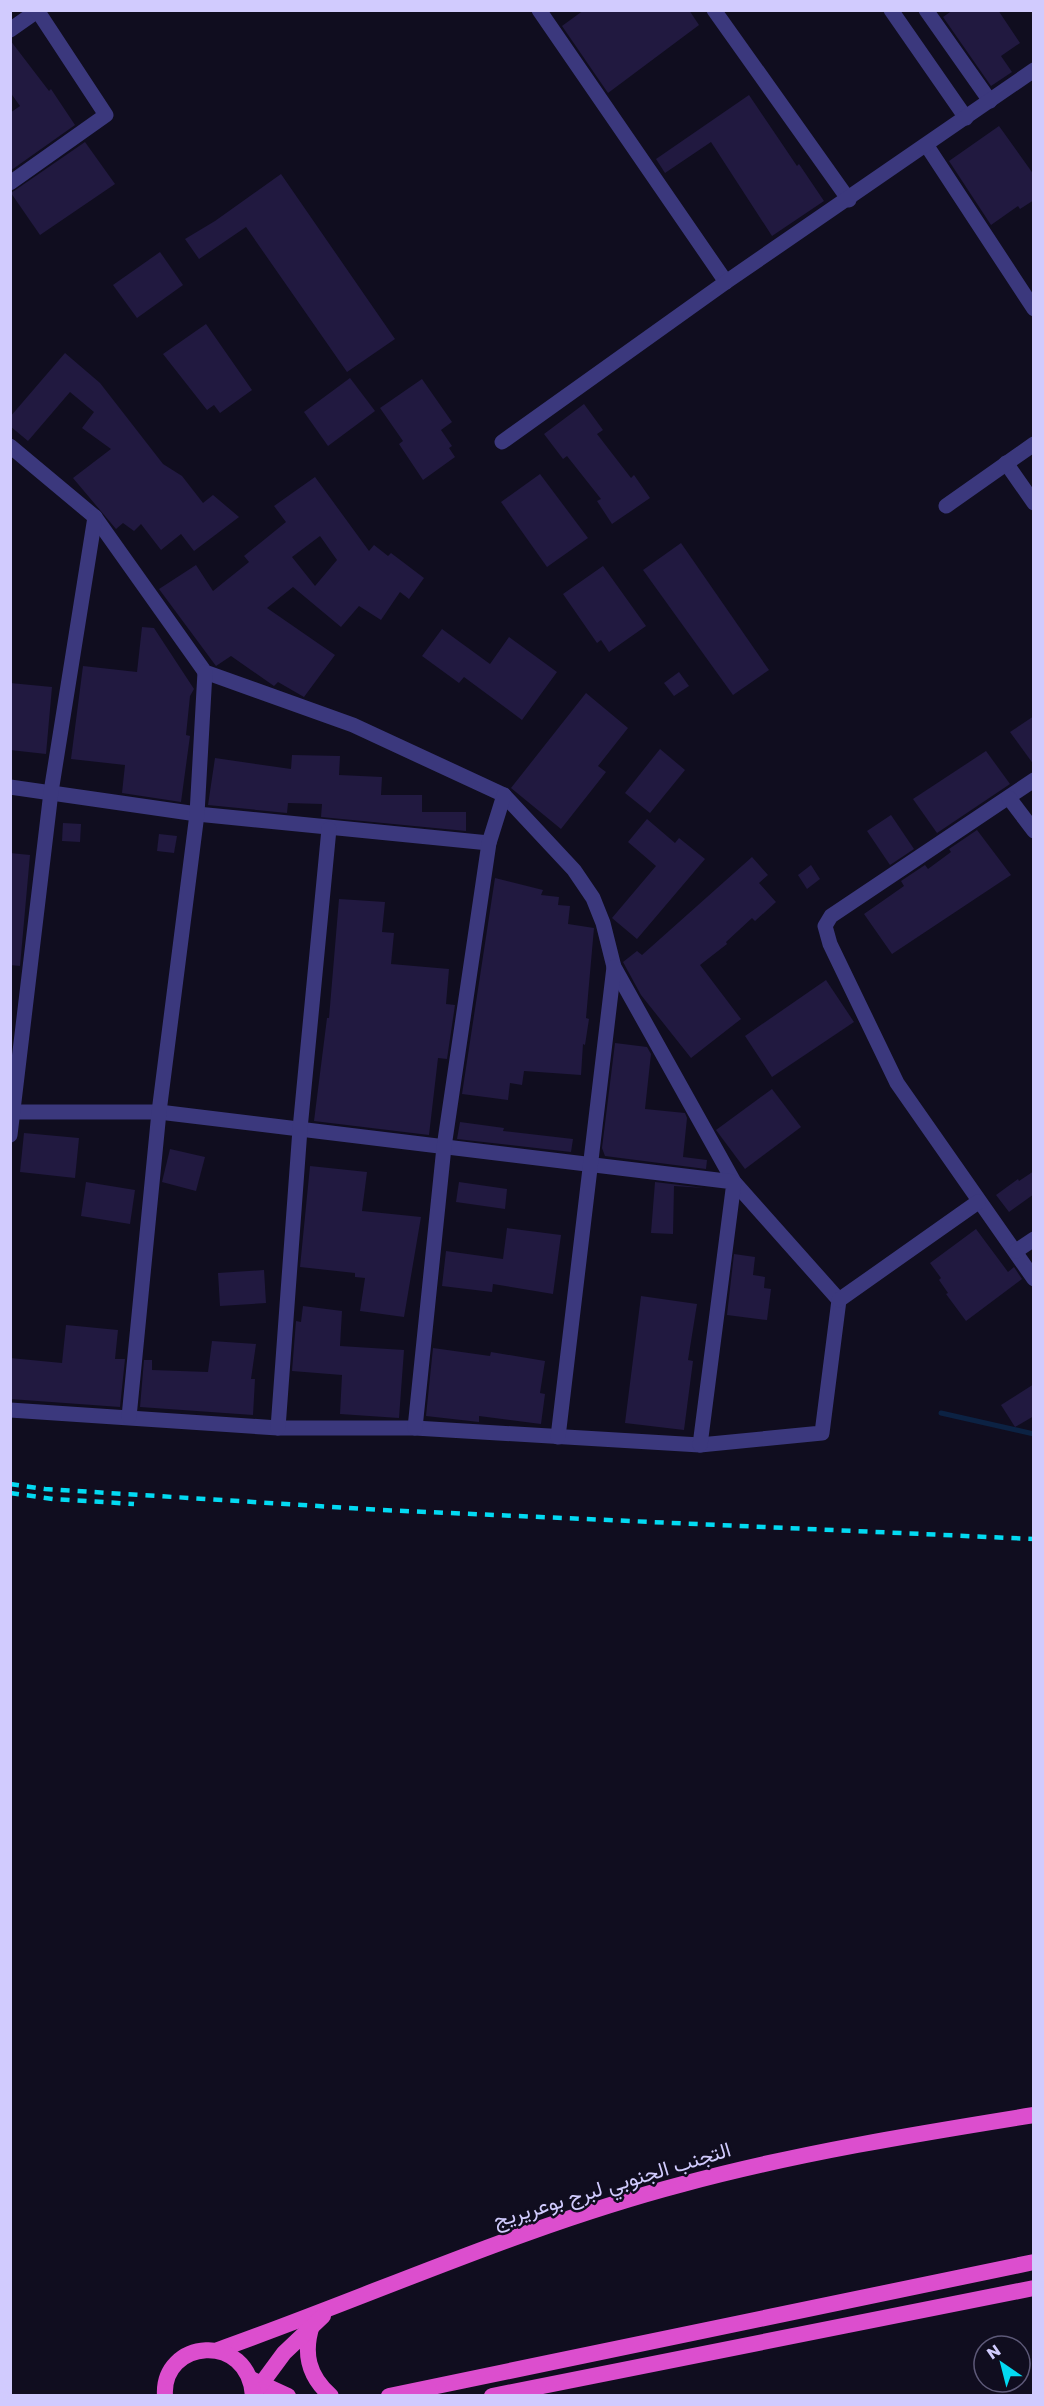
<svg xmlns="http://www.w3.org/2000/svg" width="1044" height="2406" viewBox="0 0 1044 2406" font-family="Poppins,Vazirmatn,sans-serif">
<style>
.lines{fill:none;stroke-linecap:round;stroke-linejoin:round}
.stream{stroke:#0c2243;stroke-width:5}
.building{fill:#211940;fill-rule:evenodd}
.minor{stroke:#3b387d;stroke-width:15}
.trunk{stroke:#dc4ece;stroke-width:16}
.rail{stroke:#03daf2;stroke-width:4.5;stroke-dasharray:9 8;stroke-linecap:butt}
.labels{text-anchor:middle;stroke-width:5;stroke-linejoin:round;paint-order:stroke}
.street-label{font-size:21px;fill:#d1cbfe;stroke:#100d1f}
</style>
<rect width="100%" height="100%" fill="#100d1f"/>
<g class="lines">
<polyline class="stream" points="941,1413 1034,1434"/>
</g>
<g class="building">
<polygon points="584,10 689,10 699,25 608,93 562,26"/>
<polygon points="953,10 998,10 1020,43 1001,56 1012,72 991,86 943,17"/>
<polygon points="10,40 49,91 51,89 75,125 10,171 10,113 20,106 10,92"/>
<polygon points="749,95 797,166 799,164 824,201 772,236 711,142 665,173 656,159"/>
<polygon points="999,126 1034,175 1034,200 1020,209 1018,206 991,225 949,161"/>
<polygon points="85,142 115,184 40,235 11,193"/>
<polygon points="281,174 395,339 347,372 246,227 199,259 185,239 215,221"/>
<polygon points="160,252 183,285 137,318 113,285"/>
<polygon points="206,324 252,390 220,413 214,405 207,410 163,354"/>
<polygon points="65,353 100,383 163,464 182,476 203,503 213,495 239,517 194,551 181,534 161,550 141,524 134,531 123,523 116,529 73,478 111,449 82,428 94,412 70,392 28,441 10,426 10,417"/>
<polygon points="350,378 375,411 328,446 304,412"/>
<polygon points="422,379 452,422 441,430 452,446 449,448 455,457 423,480 399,444 403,441 380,408"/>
<polygon points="584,404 603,430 597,434 631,478 634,475 650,498 612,524 597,501 601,499 567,456 563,459 544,434"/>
<polygon points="540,474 588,538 547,567 501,502"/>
<path d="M315,477L369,551L374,545L388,556L391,553L424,578L409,599L400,592L381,620L359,606L341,627L293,587L267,608L335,655L304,697L278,682L274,686L231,656L216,666L159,589L196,565L213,591L249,562L244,556L286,522L274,506ZM320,536L337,560L315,586L292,557Z"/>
<polygon points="681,543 769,670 733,695 643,570"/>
<polygon points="603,566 646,626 609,652 601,640 597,643 563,594"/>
<polygon points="142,627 154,628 194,689 190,696 186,735 190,736 181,802 122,793 125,765 71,759 83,666 137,672"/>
<polygon points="442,629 490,664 509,637 557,672 522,720 464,677 459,683 422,656"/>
<polygon points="679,672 689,686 674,696 664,683"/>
<polygon points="10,683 52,687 46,754 10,750"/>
<polygon points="586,693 628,728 598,766 606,772 561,829 511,788"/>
<polygon points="1034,716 1034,765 1010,732"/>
<polygon points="660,749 685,770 650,813 625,793"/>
<polygon points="986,751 1010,784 937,833 913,799"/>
<polygon points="292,755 340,756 339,775 382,777 381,795 422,795 422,812 466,812 466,831 321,817 322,804 288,803 287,813 208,805 215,758 291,769"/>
<polygon points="891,815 914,849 890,865 867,831"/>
<polygon points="647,819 675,843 679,838 705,859 637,939 612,918 656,866 628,842"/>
<polygon points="63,823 81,824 80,842 62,841"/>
<polygon points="977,830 1011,875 892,954 864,914 904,886 901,881 925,865 928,869 951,852 949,849"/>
<polygon points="159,834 177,836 174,853 157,851"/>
<polygon points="10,853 30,855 20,966 10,965"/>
<polygon points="752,857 768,875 759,883 776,902 755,921 752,918 726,942 727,944 700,965 741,1019 691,1058 641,995 623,962 637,951 642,955"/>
<polygon points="811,865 820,879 807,889 798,875"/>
<polygon points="495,878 543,890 541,895 559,897 558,905 570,906 568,924 594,928 586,1018 589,1019 585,1045 583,1044 581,1075 524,1071 522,1085 510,1083 508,1100 462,1094"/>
<polygon points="339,899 385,902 382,932 394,933 391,964 449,969 446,1004 455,1005 447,1059 438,1058 429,1135 314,1121 327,1018 329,1018"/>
<polygon points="826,980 854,1022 772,1077 745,1036"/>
<polygon points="615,1043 647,1047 651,1054 645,1109 685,1113 687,1118 683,1157 707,1160 706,1169 605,1156 602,1148"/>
<polygon points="772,1089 801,1127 745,1169 716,1130"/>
<polygon points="460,1122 504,1128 503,1131 573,1139 571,1152 457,1139"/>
<polygon points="24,1133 79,1138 75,1178 20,1172"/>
<polygon points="170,1149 205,1157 196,1191 162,1182"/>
<polygon points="310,1166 367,1172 362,1211 421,1217 404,1317 360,1311 365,1278 355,1277 355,1273 300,1267"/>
<polygon points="1034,1171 1034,1194 1009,1212 996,1195 1018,1179 1019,1181"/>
<polygon points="86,1182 135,1190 130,1224 81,1216"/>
<polygon points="459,1182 507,1189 505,1209 456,1202"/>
<polygon points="655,1182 704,1188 674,1186 673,1234 651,1233"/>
<polygon points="507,1228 561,1235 553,1294 493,1284 492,1292 442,1286 446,1251 503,1259"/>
<polygon points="976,1229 1008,1272 1014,1267 1022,1279 966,1321 946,1294 948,1293 939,1280 941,1278 930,1263"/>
<polygon points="734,1254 755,1257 753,1275 765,1277 764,1288 771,1289 767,1320 727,1315"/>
<polygon points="264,1270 266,1303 220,1306 218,1273"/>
<polygon points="641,1296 697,1304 688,1360 693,1361 684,1430 625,1423"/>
<polygon points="303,1306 342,1311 340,1346 404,1350 399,1418 340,1414 342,1375 292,1371 296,1321 301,1322"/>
<polygon points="66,1325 118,1330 115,1359 125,1359 120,1407 10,1399 10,1358 62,1363"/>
<polygon points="212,1341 256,1344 251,1379 255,1379 253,1415 140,1407 144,1360 152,1360 152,1370 208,1372"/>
<polygon points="433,1348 490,1356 491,1352 545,1361 540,1393 545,1394 541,1424 479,1416 479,1422 426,1416"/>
<polygon points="1034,1384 1034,1416 1015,1427 1001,1405"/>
</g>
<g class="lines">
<g class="minor">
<polyline points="539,10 726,282"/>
<polyline points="714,10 849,200"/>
<polyline points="891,10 966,118"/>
<polyline points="926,10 990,101"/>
<polyline points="10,30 37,11"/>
<polyline points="927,146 1034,309"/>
<polyline points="10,183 106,115 37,10"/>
<polyline points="502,442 726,282 1034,70"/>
<polyline points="10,446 95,517 205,672 353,725 504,795 574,870 593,898 603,923 614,967 734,1182 839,1300 822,1433 700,1445 415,1428 278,1428 10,1410"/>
<polyline points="1006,463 1034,503"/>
<polyline points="946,506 1034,444"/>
<polyline points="1034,780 831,916 825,926 830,944 897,1083 1034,1279"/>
<polyline points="10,787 197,814 489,843"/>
<polyline points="1009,798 1034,831"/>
<polyline points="10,1112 159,1112 734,1182 700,1445"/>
<polyline points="10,1135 51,792 95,517"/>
<polyline points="1016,1251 1034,1239"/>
<polyline points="839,1300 978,1202"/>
<polyline points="129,1417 159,1112 197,814 205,672"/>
<polyline points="278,1428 300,1129 329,829"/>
<polyline points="415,1428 444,1147 489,843 504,795"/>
<polyline points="558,1437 614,967"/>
</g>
<g class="trunk">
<path d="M312,2325C303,2353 308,2376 331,2396"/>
<path d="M218,2350C373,2295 523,2226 683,2184C798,2153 916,2134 1034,2115"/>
<polyline points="251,2379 288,2396"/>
<polyline points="253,2395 284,2353 323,2316"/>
<path d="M165,2396C161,2339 249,2331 253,2396"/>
<polyline points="389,2396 1034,2262"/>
<polyline points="492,2396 1034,2288"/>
</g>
<g class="rail">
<polyline points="10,1484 45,1489 382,1510 1034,1539"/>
<polyline points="10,1493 53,1499 134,1504"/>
</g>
</g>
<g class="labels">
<g class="street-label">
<text transform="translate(612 2185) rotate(-17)" y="7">التجنب الجنوبي لبرج بوعريريج</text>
</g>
</g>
<rect width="1044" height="2406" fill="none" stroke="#d1cbfe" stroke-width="24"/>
<g transform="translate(1002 2364) rotate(325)"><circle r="28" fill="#100d1f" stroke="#5d5978" stroke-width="1.5"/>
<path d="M0-4.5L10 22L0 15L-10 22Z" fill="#03daf2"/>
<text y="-9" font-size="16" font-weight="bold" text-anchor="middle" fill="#d1cbfe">N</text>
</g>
</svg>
